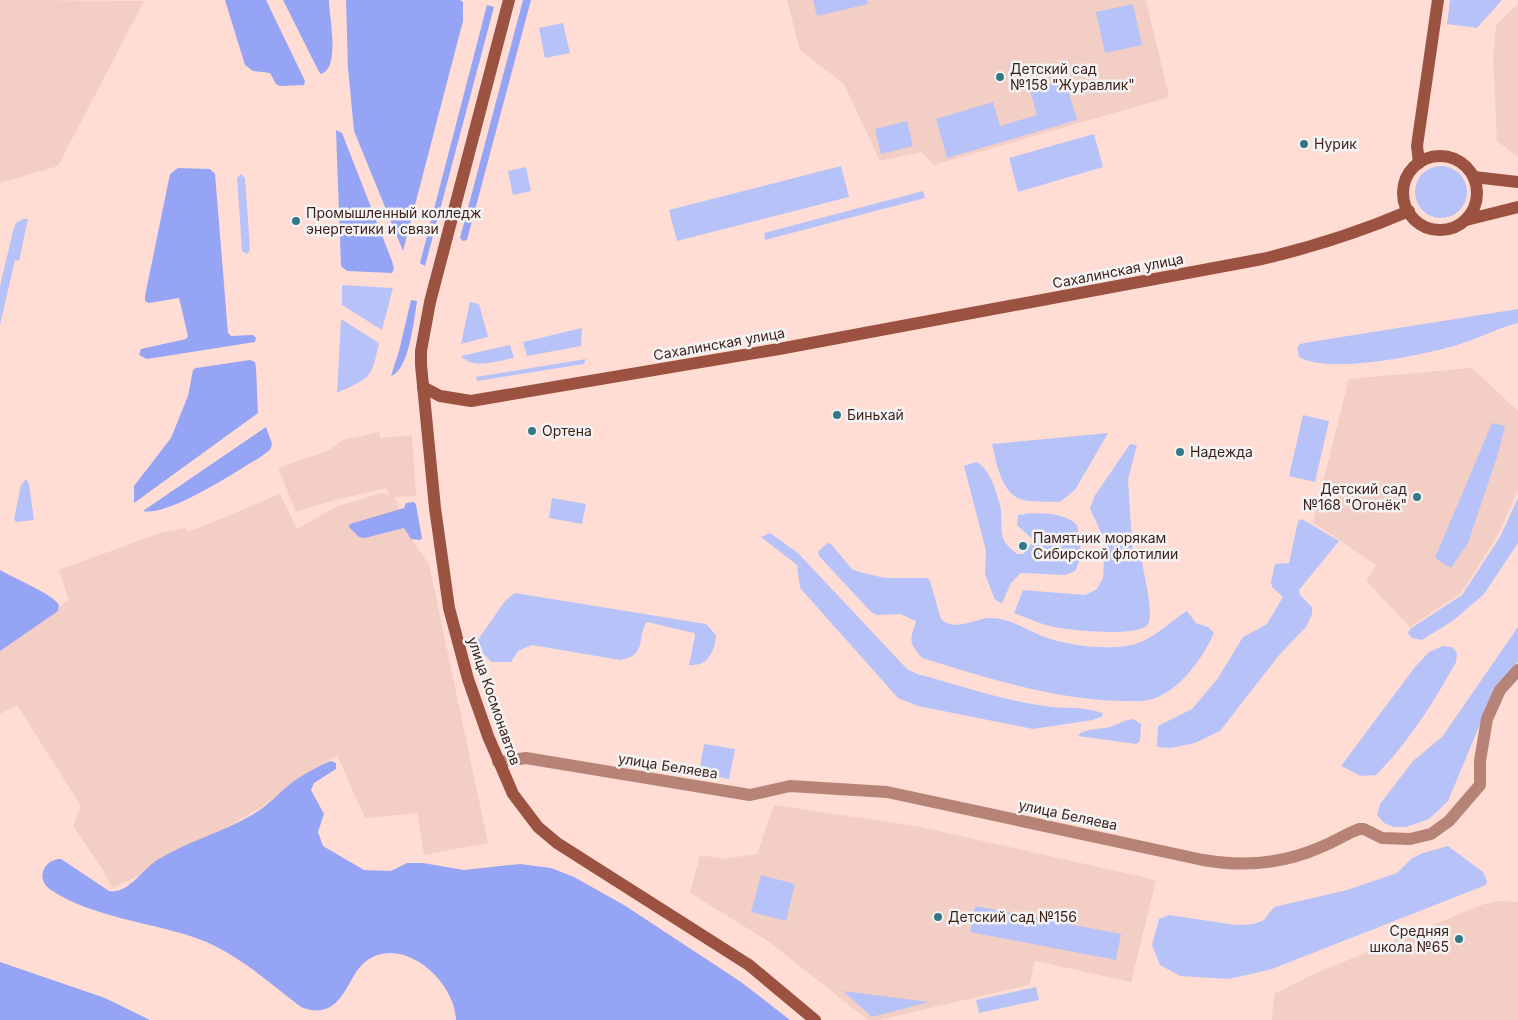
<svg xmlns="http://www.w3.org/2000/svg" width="1518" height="1020" viewBox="0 0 1518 1020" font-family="Inter,sans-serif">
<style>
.built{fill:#f2cec4}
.green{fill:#b7c3f8}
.forest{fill:#95a4f5}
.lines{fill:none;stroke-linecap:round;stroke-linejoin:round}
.street{stroke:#b68376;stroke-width:12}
.secondary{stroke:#9b5240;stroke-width:12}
.poi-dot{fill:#347887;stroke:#f3f3f3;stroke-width:2}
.labels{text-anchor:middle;stroke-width:5;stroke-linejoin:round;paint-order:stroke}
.poi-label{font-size:14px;fill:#3d1f17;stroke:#f3f3f3;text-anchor:start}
.street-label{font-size:14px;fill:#3d1f17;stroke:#f3f3f3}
</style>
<rect width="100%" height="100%" fill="#ffddd4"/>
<g class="built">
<polygon points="0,0 144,1 58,166 0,183"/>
<polygon points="787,0 1146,0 1169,97 934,165 921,152 880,161 844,84 800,50"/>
<polygon points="1518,4 1518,157 1497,141 1493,58 1496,25"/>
<polygon points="1472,368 1518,411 1518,490 1498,535 1461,593 1410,627 1366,581 1376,565 1313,522 1349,379"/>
<polygon points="379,432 380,438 412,435 416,496 395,497 411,539 429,564 488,843 424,855 417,813 365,818 337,755 261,807 169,861 112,888 103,870 73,826 81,806 17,705 0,714 0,650 69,600 59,570 160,533 185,528 189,532 280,494 297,529 338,506 382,493 389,495 386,488 331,501 296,512 278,468 328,451 343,440"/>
<polygon points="774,805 916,826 1156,880 1131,982 1035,961 1029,985 879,1020 868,1020 768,941 690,893 700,855 723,859 757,854"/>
<polygon points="1498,901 1518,902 1518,1020 1272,1020 1274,994 1314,974 1484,904"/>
</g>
<g class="green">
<polygon points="813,0 867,0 868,4 817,16"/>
<polygon points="1450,0 1502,0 1477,28 1447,24"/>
<polygon points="1133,4 1142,45 1105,53 1096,12"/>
<polygon points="563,23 570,53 545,58 539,28"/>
<polygon points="1065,80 1077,120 947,158 936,119 993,102 1000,126 1037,115 1030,90"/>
<polygon points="907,121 913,146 881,154 875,129"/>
<polygon points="1094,134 1103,167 1018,192 1009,158"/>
<polygon points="841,166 849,197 677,241 669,210"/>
<circle cx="1441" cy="192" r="26"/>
<polygon points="526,167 531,191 513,195 508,171"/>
<polygon points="241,174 245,178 250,250 247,254 242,251 237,178"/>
<polygon points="923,191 925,198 765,240 764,233"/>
<polygon points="23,219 28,219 19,261 15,260 0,325 0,286 13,231 16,223"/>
<polygon points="342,285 393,288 382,330 342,305"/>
<polygon points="470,302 479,304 488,337 461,344"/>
<path d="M1518,309V323C1497,328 1478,339 1457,345C1423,355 1329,375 1299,357L1297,348L1300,344L1310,342Z"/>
<path d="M341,319L379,343C371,380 371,377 337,393Z"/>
<polygon points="582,328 581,346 527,356 523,342"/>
<path d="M510,345L514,358C498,361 473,370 461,356Z"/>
<polygon points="586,359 584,364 477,381 476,377"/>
<polygon points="1303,415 1329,421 1315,482 1289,476"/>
<polygon points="1492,423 1505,426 1499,451 1468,543 1451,568 1435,558"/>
<path d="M1108,433L1075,490L1060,502C1048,501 1032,503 1020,499C1001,492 996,461 992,444Z"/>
<path d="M1130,444L1137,445L1128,480L1133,556L1142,562L1143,567C1145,580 1154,613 1148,624C1140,638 1069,630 1054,627C1040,624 1027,618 1014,613L1023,590L1085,595L1097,589L1103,578L1105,541L1090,509L1094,497Z"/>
<path d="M976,462C990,467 998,496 1001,509C1002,518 1000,532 1004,540C1007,546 1013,550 1017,554H1023L1032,543L1031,538L1017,525L1018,515C1035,512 1064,512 1077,525L1082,556L1075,571L1065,575L1021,573L1011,583L1002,603L995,600L985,574L986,551L964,466Z"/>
<polygon points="26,479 29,484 34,520 16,522 14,519 21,485"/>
<polygon points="552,498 586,504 582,524 549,518"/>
<polygon points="1518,498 1518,543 1484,594 1454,620 1422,640 1412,638 1408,633 1410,629 1462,595 1500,537"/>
<polygon points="1302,519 1339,541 1299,590 1300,595 1312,607 1312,614 1306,627 1280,654 1220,731 1195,743 1171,748 1157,747 1158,726 1192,709 1218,678 1243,637 1267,624 1283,597 1272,587 1271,582 1275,564 1289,563 1298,521"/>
<path d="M770,533L798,553L907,669L917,674C960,685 1001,700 1045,706C1064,709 1083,706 1102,713L1103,716L1093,720L1033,729L918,706L898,698L800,588L797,565L761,537Z"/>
<path d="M827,543L831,544L852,569L859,572L885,578H927L930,581L941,619C956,633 976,617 992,618C1009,618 1027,630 1042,636C1067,646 1119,653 1143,641C1159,634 1172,620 1187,611L1196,623L1208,627L1214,633C1203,658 1180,690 1153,699C1145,702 1132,701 1123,701C1055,700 987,678 922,658C908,642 910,641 916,621L900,614L877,615L871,612L819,556L818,552Z"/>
<path d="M515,593L706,624L716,635C715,652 707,667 689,665L695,636L694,633L647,622C636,637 648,656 620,660L532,645L518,651L511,662H491L477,646V641L505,601Z"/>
<polygon points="1518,627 1518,662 1496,686 1448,801 1429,819 1406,827 1394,827 1384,823 1377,815 1380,804 1413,761 1442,737"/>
<path d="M1443,646L1452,647L1457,653L1456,662C1434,702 1408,743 1376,775L1361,776L1341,766L1415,667L1429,652Z"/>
<path d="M1133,719L1141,724L1140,741L1136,744L1078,736C1082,729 1097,729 1105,728C1115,727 1122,720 1133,719Z"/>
<polygon points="704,744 735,749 729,779 699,773"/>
<polygon points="1448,846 1483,872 1487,881 1486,885 1272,969 1229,979 1180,976 1160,965 1152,945 1159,919 1169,915 1236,925 1254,924 1264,920 1274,907 1347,890 1397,873 1412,858 1423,853"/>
<polygon points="761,875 795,884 786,921 751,912"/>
<polygon points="975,906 1121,934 1116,960 970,932"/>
<polygon points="1036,987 1039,1000 979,1013 976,1000"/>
<polygon points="843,991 929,1002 872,1017"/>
</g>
<g class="forest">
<polygon points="225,0 266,0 305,81 304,85 280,86 276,84 270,73 253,71 245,65"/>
<path d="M283,0H329C329,17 341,68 321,74L318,70Z"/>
<polygon points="346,0 460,0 463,2 463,21 403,251 354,131 348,68"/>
<polygon points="523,0 531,0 467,240 463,241 460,238"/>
<polygon points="487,5 494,7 425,266 420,263"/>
<polygon points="336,130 342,133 392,261 394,269 392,273 347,271 341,266"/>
<polygon points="178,168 210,169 215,174 228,333 231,336 253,335 256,338 255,342 147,359 139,355 141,349 186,339 188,336 179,298 149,303 145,301 145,296 170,174"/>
<path d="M411,300L417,301C414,320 409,370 391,376L399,351Z"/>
<polygon points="250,360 255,362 256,368 258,413 134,503 134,486 171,438 188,396 193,370 196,368"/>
<path d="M266,427L272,444L270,450L259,458C235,472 168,517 143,511Z"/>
<polygon points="414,502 416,505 422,538 420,540 411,539 404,528 365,538 359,537 349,527 350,524 404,508 406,503"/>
<path d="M0,570C13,578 53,594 59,605L58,611L0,651Z"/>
<path d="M331,761L336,763V769L314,783L311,790L324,814L318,832L323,846L364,870L391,871L407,863H423L464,870L520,864L551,868L574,877L624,905L741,982L790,1020H456C455,981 402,933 365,962C351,973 347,997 330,1007C321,1012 311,1011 301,1007C268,982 236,952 196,938C150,922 91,917 51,890C35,880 43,859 61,859L109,891C128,895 144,867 159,859C188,841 223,832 252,815C264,808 272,800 282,791C296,778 314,768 331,761Z"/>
<polygon points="0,962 105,998 150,1020 0,1020"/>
</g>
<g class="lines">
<path class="street" d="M498,762L526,758L750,795L790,786L887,792L1203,860C1243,867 1283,864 1321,847C1334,842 1346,834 1359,829H1364L1382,838L1410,839L1431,834L1449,821L1480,785V761L1487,719L1500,690L1518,670"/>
<g class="secondary">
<polyline points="509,0 430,302 421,351 421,365 435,508 449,608 468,679 488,736 513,794 538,827 557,843 749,965 815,1020"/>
<circle cx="1440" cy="193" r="37"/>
<polyline points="1419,163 1417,146 1438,0"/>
<polyline points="1474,177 1518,182"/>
<polyline points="1466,220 1518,207"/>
<path d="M423,387L440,396L471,401L779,349L1262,259C1313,247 1360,232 1409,211"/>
</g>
</g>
<g class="poi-dot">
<circle cx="1000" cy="77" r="5"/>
<circle cx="1304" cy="144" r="5"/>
<circle cx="296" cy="221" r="5"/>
<circle cx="837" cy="415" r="5"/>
<circle cx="532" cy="431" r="5"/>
<circle cx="1180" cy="452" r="5"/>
<circle cx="1417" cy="497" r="5"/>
<circle cx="1023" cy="546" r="5"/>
<circle cx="938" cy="917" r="5"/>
<circle cx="1459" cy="939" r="5"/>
</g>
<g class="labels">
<g class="poi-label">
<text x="1010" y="74">Детский сад<tspan x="1010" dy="16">№158 "Журавлик"</tspan></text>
<text x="1314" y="149">Нурик</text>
<text x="306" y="218">Промышленный колледж<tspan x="306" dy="16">энергетики и связи</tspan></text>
<text x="847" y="420">Биньхай</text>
<text x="542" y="436">Ортена</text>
<text x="1190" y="457">Надежда</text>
<text x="1407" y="494" text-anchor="end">Детский сад<tspan x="1407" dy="16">№168 "Огонёк"</tspan></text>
<text x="1033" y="543">Памятник морякам<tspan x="1033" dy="16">Сибирской флотилии</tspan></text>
<text x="948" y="922">Детский сад №156</text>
<text x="1449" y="936" text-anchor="end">Средняя<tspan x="1449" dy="16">школа №65</tspan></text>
</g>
<g class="street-label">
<text transform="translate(1118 271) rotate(-11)" y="5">Сахалинская улица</text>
<text transform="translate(719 344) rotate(-10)" y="5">Сахалинская улица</text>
<text transform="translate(494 701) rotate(71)" y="5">улица Космонавтов</text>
<text transform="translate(668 766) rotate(9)" y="5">улица Беляева</text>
<text transform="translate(1068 815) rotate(12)" y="5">улица Беляева</text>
</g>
</g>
</svg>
